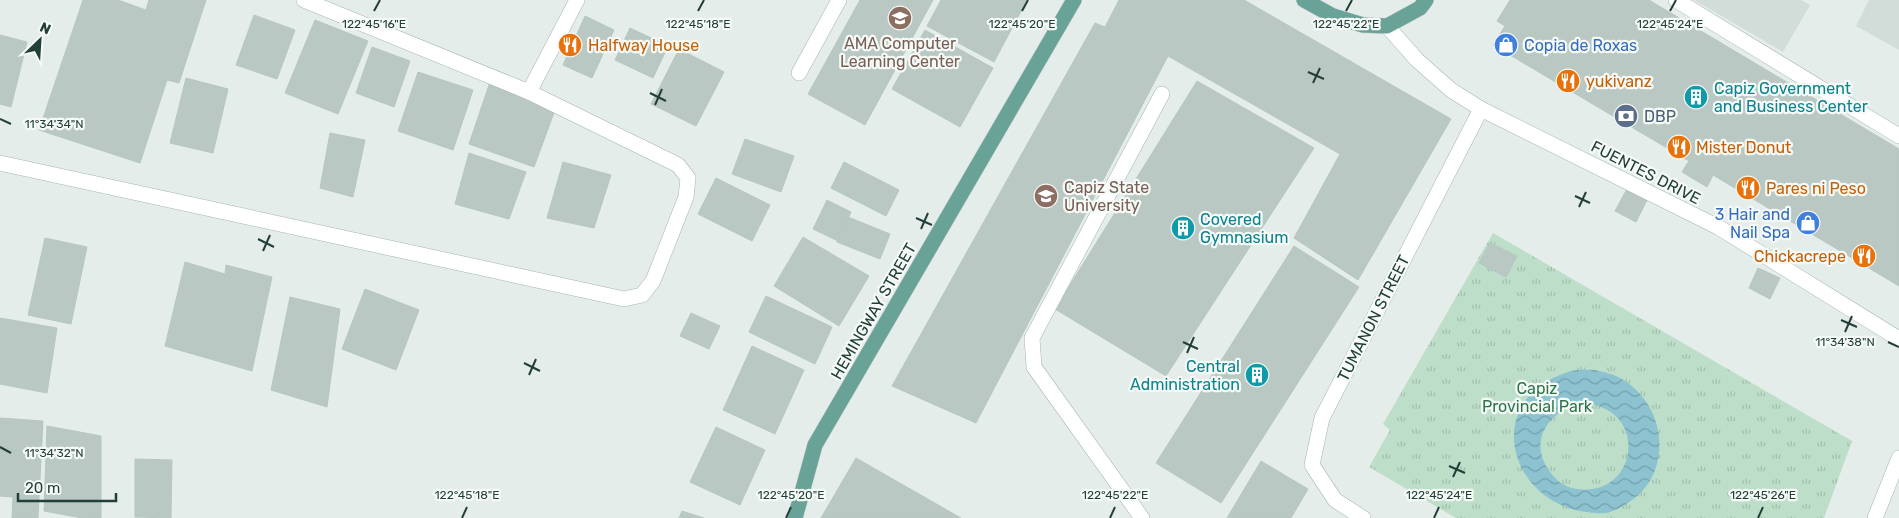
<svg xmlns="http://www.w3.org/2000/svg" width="1899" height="518" viewBox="0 0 1899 518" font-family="Rubik,sans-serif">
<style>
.built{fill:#d2ddd9}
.grass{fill:url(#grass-tufts)}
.water{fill:url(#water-waves);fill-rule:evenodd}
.building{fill:#b9c8c3;stroke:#b6c7c1}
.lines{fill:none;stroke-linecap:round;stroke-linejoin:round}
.minor-casing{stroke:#a6b5b1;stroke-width:16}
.major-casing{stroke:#c1c9c8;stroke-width:16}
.minor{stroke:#fff;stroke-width:15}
.major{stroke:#69a297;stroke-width:15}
.ticks{fill:none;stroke:#233f39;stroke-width:2}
.labels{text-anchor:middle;stroke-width:4.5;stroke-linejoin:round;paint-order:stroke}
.education-label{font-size:16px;fill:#785e54;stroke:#f5faf7}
.food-label{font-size:16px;fill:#c56008;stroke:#f5faf7;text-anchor:start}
.shop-label{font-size:16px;fill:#366cbe;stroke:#f5faf7;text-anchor:start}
.culture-label{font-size:16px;fill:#0d838f;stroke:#f5faf7;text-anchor:start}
.service-label{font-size:16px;fill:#4e5e75;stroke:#f5faf7;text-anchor:start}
.street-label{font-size:16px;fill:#233f39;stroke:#f5faf7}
.park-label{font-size:16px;fill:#2e754d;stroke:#f5faf7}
.ticks-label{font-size:12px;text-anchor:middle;fill:#233f39;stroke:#f5faf7;stroke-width:4.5;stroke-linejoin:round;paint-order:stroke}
</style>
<defs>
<pattern id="grass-tufts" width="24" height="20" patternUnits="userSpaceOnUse" patternTransform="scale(1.25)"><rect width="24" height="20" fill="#bddec8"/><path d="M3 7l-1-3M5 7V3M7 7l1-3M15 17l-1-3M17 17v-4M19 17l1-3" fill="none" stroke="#a2c0ad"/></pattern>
<pattern id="water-waves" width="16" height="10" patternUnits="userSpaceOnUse" patternTransform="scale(1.25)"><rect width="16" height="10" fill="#8dc3d1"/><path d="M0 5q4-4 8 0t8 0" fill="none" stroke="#73a0ab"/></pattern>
</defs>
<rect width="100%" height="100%" fill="#e4edea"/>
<g class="built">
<polygon points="1694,0 1801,0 1810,5 1783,52"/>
<polygon points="1869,0 1899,0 1899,50 1856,26"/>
</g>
<polygon class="grass" points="1493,233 1852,441 1824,518 1456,518 1369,467 1390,430 1383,424"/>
<path class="water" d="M1595,370C1603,372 1613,374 1620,378C1656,398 1670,443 1651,479C1642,495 1624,508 1607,513C1511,518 1475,401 1568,372C1576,369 1587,370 1595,370ZM1582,403C1651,407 1638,498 1577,489C1562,487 1552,477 1545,464C1530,435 1554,409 1582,403Z"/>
<g class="building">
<polygon points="83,0 118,0 146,10 149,0 206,0 179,83 167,80 140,163 39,130"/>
<polygon points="860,0 933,0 865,125 808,94"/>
<polygon points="941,0 1027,0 994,62 927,26"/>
<polygon points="1119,0 1244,0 1451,119 1358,280 1294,238 1340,154 1168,56 976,423 892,386 1095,23 1105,27"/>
<polygon points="1510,0 1649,0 1899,149 1899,286 1713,175 1707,187 1682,172 1689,161 1493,45 1505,26 1497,21"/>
<polygon points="254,15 295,30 277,79 236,65"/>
<polygon points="585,16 614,30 592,78 563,65"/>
<polygon points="315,20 368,41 338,114 285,93"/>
<polygon points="630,28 668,46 653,78 615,60"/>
<polygon points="925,30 993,68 960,127 892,89"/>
<polygon points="0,35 27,42 11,107 0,104"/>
<polygon points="372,47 410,61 394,107 356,93"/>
<polygon points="679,49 724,72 696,126 651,104"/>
<polygon points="418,72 473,90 453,150 398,131"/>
<polygon points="186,78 228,89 213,153 170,143"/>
<polygon points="1197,81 1314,148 1166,376 1055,309"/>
<polygon points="490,82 555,110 534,167 469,144"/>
<polygon points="330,133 365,140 353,197 320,188"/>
<polygon points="745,139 794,156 781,192 732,174"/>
<polygon points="469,153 526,172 509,219 455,204"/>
<polygon points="563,162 611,175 594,228 547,218"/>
<polygon points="844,162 899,190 886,216 831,188"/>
<polygon points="716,178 770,205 752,241 698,214"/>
<polygon points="1627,189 1647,200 1636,222 1615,211"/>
<polygon points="827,200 851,212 838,241 813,229"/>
<polygon points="848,217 890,234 880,259 837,242"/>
<polygon points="803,237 869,276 839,326 774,286"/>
<polygon points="45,238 87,247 71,324 28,315"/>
<polygon points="1490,243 1517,256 1506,277 1479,263"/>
<polygon points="1294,246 1359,287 1221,503 1156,463"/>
<polygon points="185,262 225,274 226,265 272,277 252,371 165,346"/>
<polygon points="1758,268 1780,278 1770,299 1749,288"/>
<polygon points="365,289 419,310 396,370 342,349"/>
<polygon points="766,296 832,327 815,364 749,332"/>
<polygon points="290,297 340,309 327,407 271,390"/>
<polygon points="691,313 720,326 709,349 680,336"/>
<polygon points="0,318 57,328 47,393 0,384"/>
<polygon points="752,346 804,370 775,434 723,410"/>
<polygon points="0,418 43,421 38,518 12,518 13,497 0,496"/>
<polygon points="47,426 101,436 101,518 82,518 44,511"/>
<polygon points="716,427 765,450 740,505 690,482"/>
<polygon points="856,458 961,518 821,518"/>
<polygon points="135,459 172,460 171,518 135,517"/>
<polygon points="1261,461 1308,489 1291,518 1227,518"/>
<polygon points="682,511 704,518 679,518"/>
</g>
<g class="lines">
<g class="minor-casing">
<g id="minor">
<polyline points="1676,0 1899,136"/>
<polyline points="1387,26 1417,60 1451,90 1481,109 1718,227 1899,339"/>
<polyline points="799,73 839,0"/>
<polyline points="529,92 577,0"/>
<polyline points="0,163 624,299 642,295 653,281 686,197 688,178 678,165 529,92 304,0"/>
<polyline points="1142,518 1034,367 1032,338 1162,94"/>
<polyline points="1363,518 1335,500 1312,465 1322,418 1481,109"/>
<polyline points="1875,518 1899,458"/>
</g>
</g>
<g class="major-casing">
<g id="major">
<polyline points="1304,0 1333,16 1363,25 1387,26 1420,8 1426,0"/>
<polyline points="795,518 815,445 1074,0"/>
</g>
</g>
<use href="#minor" class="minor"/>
<use href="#major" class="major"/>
</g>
<path class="ticks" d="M374,11L380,0M698,11L704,0M1022,11L1028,0M1346,11L1352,0M1670,11L1676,0M1308,72L1324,79M1313,83L1320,68M650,93L666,101M655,105L662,89M0,119L11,124M1575,196L1590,203M1579,207L1586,192M916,218L932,225M921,229L928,213M258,239L274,247M263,251L270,235M1841,320L1857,327M1845,332L1852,316M1183,342L1198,349M1888,342L1899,347M1187,353L1194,337M524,363L540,371M529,375L536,359M0,447L11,453M1449,466L1465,473M1453,477L1460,462M462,518L467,507M786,518L791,507M1110,518L1115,507M1434,518L1439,507M1758,518L1763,507"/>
<defs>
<g id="university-disc" transform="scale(1.25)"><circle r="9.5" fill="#8d6e63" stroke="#f5faf7"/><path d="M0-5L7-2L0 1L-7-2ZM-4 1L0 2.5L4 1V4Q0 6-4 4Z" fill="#fff"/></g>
<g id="restaurant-disc" transform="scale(1.25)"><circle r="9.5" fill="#e8710a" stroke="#f5faf7"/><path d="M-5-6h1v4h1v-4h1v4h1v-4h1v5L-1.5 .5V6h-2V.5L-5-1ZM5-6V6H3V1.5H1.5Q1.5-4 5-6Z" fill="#fff"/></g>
<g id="shop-disc" transform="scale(1.25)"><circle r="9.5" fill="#3f7fe0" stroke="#f5faf7"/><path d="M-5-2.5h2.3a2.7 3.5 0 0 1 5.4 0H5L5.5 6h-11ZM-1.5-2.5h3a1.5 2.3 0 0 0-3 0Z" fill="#fff"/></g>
<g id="building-disc" transform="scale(1.25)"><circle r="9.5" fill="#0f9aa8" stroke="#f5faf7"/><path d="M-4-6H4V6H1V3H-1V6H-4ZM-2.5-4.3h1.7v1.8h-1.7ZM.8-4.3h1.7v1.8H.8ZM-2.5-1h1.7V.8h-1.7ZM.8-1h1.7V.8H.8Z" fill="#fff"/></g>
<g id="bank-disc" transform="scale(1.25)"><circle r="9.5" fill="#5c6f8a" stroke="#f5faf7"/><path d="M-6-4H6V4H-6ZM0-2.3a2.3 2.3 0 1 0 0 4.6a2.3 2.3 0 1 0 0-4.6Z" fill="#fff"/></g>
</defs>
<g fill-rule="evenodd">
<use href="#university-disc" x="900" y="18"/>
<use href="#restaurant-disc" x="570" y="45"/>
<use href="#shop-disc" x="1506" y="45"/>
<use href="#restaurant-disc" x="1568" y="81"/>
<use href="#building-disc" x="1696" y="97"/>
<use href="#bank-disc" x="1626" y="116"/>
<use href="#restaurant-disc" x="1679" y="147"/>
<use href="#restaurant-disc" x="1748" y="188"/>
<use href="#university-disc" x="1046" y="196"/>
<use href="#shop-disc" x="1808" y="223"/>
<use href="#building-disc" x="1183" y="228"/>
<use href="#restaurant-disc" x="1864" y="256"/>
<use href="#building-disc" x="1257" y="375"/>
</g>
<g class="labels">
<g class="education-label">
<text x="900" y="49">AMA Computer<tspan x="900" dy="18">Learning Center</tspan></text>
<text x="1064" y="193" text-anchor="start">Capiz State<tspan x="1064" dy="18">University</tspan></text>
</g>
<g class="food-label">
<text x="588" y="51">Halfway House</text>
<text x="1586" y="87">yukivanz</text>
<text x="1696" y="153">Mister Donut</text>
<text x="1766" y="194">Pares ni Peso</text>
<text x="1846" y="262" text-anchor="end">Chickacrepe</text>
</g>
<g class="shop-label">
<text x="1524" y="51">Copia de Roxas</text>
<text x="1790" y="220" text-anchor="end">3 Hair and<tspan x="1790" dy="18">Nail Spa</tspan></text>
</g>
<g class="culture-label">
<text x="1714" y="94">Capiz Government<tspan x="1714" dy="18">and Business Center</tspan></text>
<text x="1200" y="225">Covered<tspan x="1200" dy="18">Gymnasium</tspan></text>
<text x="1240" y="372" text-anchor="end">Central<tspan x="1240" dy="18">Administration</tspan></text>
</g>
<g class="service-label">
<text x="1644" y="122">DBP</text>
</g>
<g class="street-label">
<text transform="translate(1646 172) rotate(27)" y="6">FUENTES DRIVE</text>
<text transform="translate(873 311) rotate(-60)" y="6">HEMINGWAY STREET</text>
<text transform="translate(1373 318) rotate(-63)" y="6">TUMANON STREET</text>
</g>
<g class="park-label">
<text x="1537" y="394">Capiz<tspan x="1537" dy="18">Provincial Park</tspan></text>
</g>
</g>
<g class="ticks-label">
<text x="374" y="28">122°45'16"E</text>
<text x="698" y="28">122°45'18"E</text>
<text x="1022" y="28">122°45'20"E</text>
<text x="1346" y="28">122°45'22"E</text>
<text x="1670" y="28">122°45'24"E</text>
<text x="54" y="128">11°34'34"N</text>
<text x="1845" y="346">11°34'38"N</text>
<text x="54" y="457">11°34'32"N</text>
<text x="467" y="499">122°45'18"E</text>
<text x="791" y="499">122°45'20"E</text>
<text x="1115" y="499">122°45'22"E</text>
<text x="1439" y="499">122°45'24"E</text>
<text x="1763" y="499">122°45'26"E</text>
</g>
<g transform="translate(40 40) rotate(25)" stroke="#f5faf7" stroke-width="4" paint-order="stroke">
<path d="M0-4L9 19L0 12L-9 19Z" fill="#233f39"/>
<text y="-8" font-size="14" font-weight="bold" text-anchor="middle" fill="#233f39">N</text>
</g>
<path d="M18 493v8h98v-8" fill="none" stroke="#233f39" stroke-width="2.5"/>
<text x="25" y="493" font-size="15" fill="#233f39" stroke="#f5faf7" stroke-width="4" paint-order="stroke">20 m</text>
</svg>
